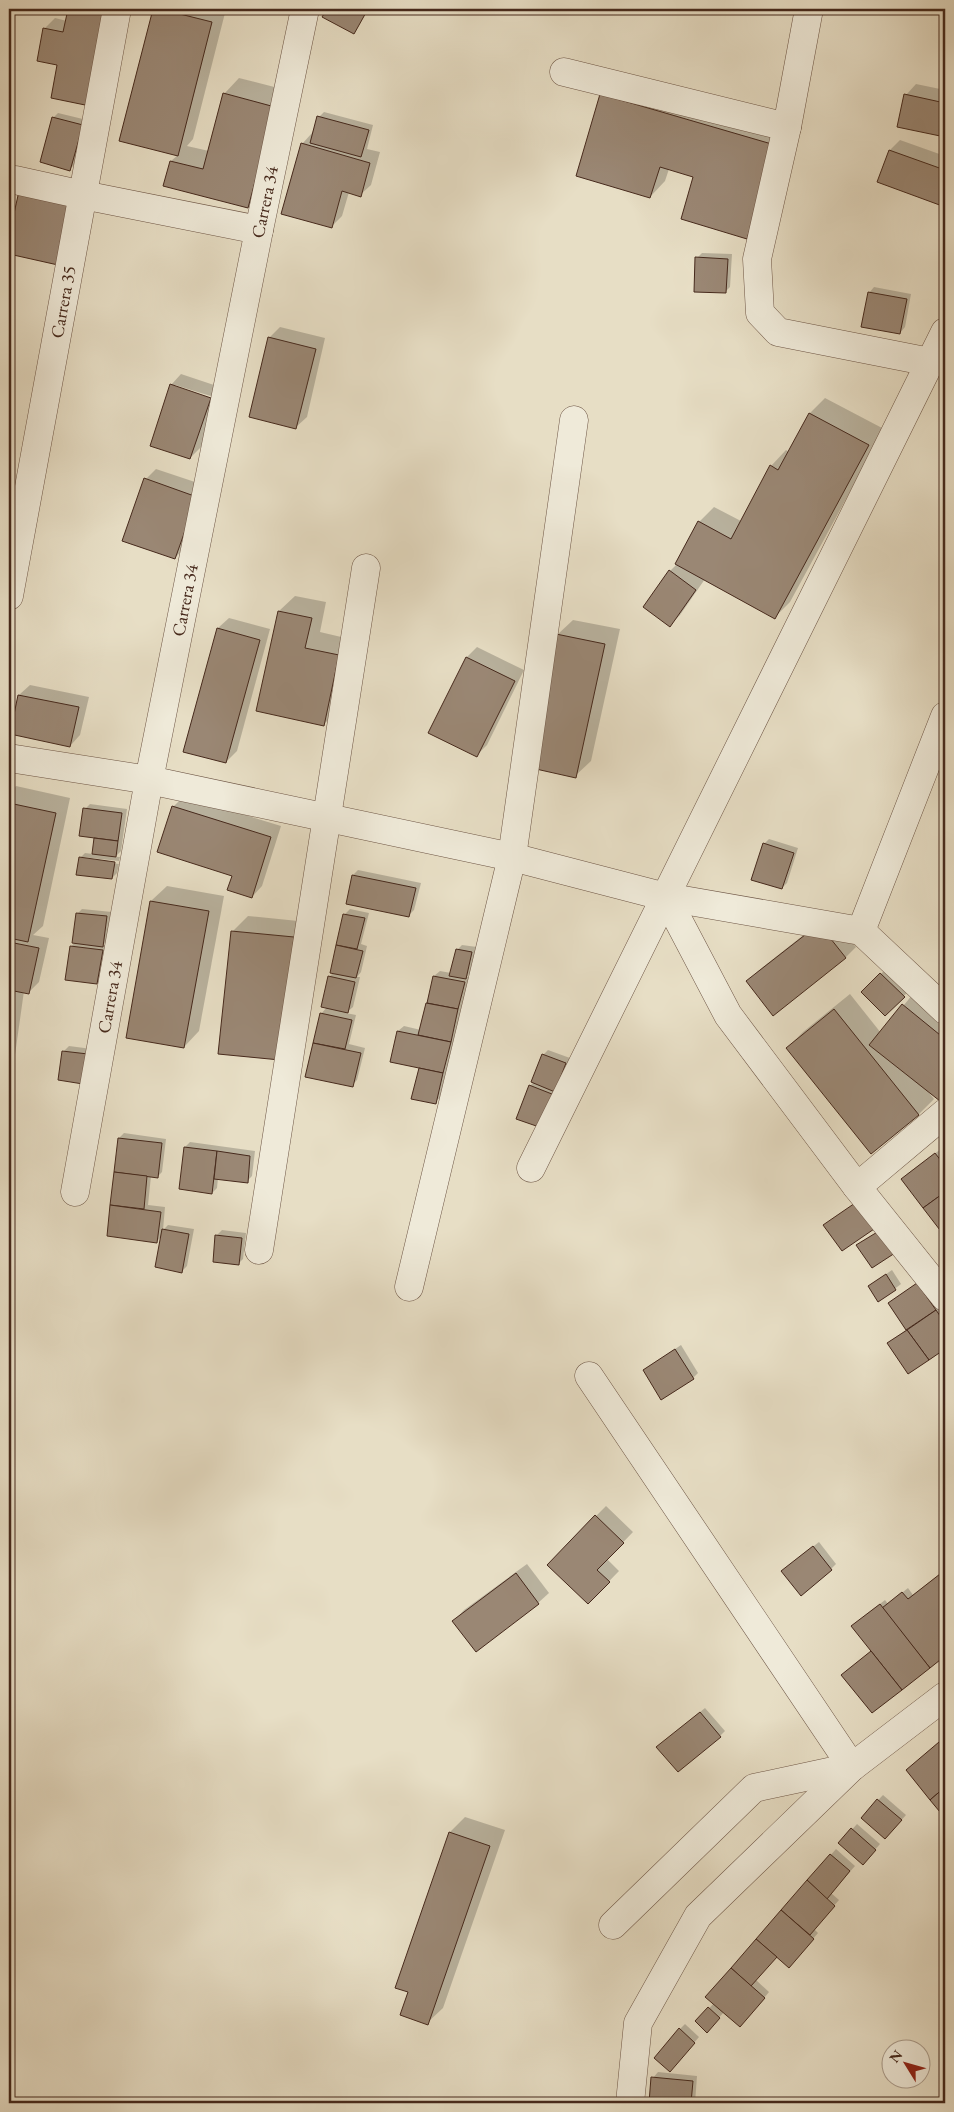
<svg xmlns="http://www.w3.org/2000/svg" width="954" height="2112" viewBox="0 0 954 2112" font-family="'EB Garamond',serif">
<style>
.shadow{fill:#0003}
.building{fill:#9a8774;stroke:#46291c}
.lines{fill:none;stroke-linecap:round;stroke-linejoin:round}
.street-casing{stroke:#6e5646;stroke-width:29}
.street{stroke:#efead9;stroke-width:28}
.labels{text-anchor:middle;stroke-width:4.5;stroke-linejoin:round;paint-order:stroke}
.street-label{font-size:18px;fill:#46291c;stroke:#efead9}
</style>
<rect width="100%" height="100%" fill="#e7dec5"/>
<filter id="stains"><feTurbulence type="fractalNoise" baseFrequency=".004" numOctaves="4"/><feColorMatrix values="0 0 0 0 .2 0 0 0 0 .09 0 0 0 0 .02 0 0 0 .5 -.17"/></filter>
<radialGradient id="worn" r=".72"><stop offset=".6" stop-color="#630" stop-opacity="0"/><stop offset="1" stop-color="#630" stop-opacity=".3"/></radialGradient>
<g class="shadow">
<polygon points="69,9 117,9 59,64 44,29 55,18 67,21"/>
<polygon points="154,9 226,9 193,139 187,146 209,151 224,94 239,78 290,91 263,191 248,207 171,161 178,155 120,140"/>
<polygon points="328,9 369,9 353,32 324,16"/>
<polygon points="916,84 945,90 945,136 899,126 906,95"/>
<polygon points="601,95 790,130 762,222 747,238 694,176 669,169 665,181 650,197"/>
<polygon points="324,112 373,125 367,149 380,152 371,185 360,195 349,192 342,216 331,227 302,144 312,133 319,117"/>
<polygon points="58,113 87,120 75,164 70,169 53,118"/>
<polygon points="900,140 945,156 945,206 879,182 890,150"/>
<polygon points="702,253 732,254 730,287 725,292 697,258"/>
<polygon points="874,287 911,294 905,327 900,333 869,293"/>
<polygon points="280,327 325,338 307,417 296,427 269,338"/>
<polygon points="181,374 220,387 217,398 175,385 175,387 216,401 201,447 190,458 171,385"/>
<polygon points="825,398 884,429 790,602 775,617 705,579 680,615 670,625 670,571 676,565 699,522 714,507 741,521 771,466 786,450 789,452 810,413"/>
<polygon points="156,469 207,486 185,547 175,558 146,479"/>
<polygon points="9,481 22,484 9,543"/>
<polygon points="295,596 326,602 320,632 354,640 339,709 324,724 257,710 279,611"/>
<polygon points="229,618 270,629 237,751 226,762 218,628"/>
<polygon points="573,620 620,629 591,761 575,776 557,635"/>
<polygon points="477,647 524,670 487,745 477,755 430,732 467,657"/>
<polygon points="30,685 89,697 80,735 70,746 11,733 19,695"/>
<polygon points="16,786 70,798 43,926 33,935 49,938 39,982 29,992 24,991 14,1062 9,1067 9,991 11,991 12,989 9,988 9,794"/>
<polygon points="184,796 281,826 262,886 252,897 173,807"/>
<polygon points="90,804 127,809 121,851 115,857 120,857 119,861 82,857 82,859 119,864 117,873 112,878 80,858 85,853 93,854 95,837 85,809"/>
<polygon points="769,839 798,848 787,883 782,888 764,844"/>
<polygon points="358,870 421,883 414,910 409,915 353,875"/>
<polygon points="167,886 224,896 199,1031 184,1047 151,901"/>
<polygon points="82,909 112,912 108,940 103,945 107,945 102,978 97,983 71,947 75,942 77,914"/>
<polygon points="350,909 369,913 361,944 367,946 361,972 357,977 360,977 353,1007 346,1013 356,1015 349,1044 365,1048 357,1080 352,1085 306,1076 321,1014 327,1007 329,977 334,972 331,972 345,914"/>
<polygon points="830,914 856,947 846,957 773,1014 748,982 758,971"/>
<polygon points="248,916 308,922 280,1059 233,931"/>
<polygon points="462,945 477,947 470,973 467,977 469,977 441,1097 435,1102 421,1067 391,1061 398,1031 404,1026 421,1030 434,976 440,971 451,973 457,950"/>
<polygon points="886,969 909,991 885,1014 862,992"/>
<polygon points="850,994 881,1033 913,994 945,1020 945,1103 927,1090 934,1099 919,1114 871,1153 787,1048 803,1032"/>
<polygon points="69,1046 92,1049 60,1079 64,1051"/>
<polygon points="548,1050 570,1058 560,1085 549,1123 530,1086 534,1082 543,1055"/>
<polygon points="124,1133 166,1139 162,1172 157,1177 151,1176 148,1205 165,1207 163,1230 168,1225 194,1229 187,1266 182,1271 162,1236 157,1241 108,1235 119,1138"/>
<polygon points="190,1142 255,1151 252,1176 247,1181 218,1178 217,1188 212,1193 185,1147"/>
<polygon points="941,1149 945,1154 945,1231 944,1232 907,1174"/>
<polygon points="222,1230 246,1233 243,1259 238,1264 214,1261 217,1235"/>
<polygon points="892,1270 901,1284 879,1301 869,1286"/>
<polygon points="923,1279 945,1311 945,1347 909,1372 889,1343 907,1329 889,1303"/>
<polygon points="681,1345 698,1373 693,1378 644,1370"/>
<polygon points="606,1506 633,1532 607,1559 619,1571 588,1603 596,1516"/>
<polygon points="819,1542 836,1564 831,1569 788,1566"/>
<polygon points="527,1564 549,1593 538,1603 454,1621 464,1610"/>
<polygon points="945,1570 945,1654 872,1711 872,1650 858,1621 885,1600 888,1604 908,1588 913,1595"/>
<polygon points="705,1708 725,1731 720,1736 663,1742"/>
<polygon points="945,1738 945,1816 907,1770"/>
<polygon points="883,1795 906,1815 890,1833 862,1817"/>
<polygon points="465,1817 505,1830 443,2008 427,2023 409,1991 396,1987 450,1832"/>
<polygon points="857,1824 880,1844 868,1858 840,1843"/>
<polygon points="836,1849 855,1866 831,1893 839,1900 814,1929 818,1933 794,1961 777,1955 756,1980 769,1992 745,2021 724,2012 707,2031 697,2021 714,2003 707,1997"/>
<polygon points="685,2024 699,2037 675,2065 680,2029"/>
<polygon points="658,2072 697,2076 695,2103 650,2103 653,2078"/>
</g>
<g class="building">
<polygon points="68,9 109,9 90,106 51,98 57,65 37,61 43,28 63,32"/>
<polygon points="153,9 160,9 212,22 178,156 119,141"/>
<polygon points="327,9 368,9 354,34 322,17"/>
<polygon points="223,93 275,107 248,208 163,186 170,161 203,169"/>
<polygon points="600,94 775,145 747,239 681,219 693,177 660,167 650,198 576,176"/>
<polygon points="904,94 945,103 945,137 897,127"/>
<polygon points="317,116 369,130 361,157 310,143"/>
<polygon points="52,117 83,125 70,171 40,162"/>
<polygon points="301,143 370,163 361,197 342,191 332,228 281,214"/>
<polygon points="889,150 945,170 945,207 877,182"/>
<polygon points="19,191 72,203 58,265 9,254 9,236"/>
<polygon points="695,257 728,259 726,293 694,292"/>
<polygon points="868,292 907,299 900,334 861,327"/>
<polygon points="268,337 316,349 296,429 249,417"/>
<polygon points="170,384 211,398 190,459 150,446"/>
<polygon points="809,413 869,445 775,619 675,564 698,521 731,539 770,465 778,470"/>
<polygon points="144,478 197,497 175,559 122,541"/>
<polygon points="9,494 12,494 9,509"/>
<polygon points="669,570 696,590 670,627 643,607"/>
<polygon points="278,611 312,618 305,648 339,655 324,726 256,711"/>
<polygon points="217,628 260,640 226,763 183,752"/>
<polygon points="556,634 605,644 576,778 527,767"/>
<polygon points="466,657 515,681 477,757 428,733"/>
<polygon points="18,695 79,707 70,747 10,734"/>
<polygon points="9,803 56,813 28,942 9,938"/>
<polygon points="172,806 271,837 252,898 227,890 232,876 157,852"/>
<polygon points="83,808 122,813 118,841 79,836"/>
<polygon points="94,838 118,841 116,857 92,854"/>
<polygon points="763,843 794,853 782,889 751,880"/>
<polygon points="79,857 115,862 112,879 76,875"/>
<polygon points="352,875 416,888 409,917 346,904"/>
<polygon points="150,901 209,911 184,1048 126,1038"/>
<polygon points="76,913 107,916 103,947 72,943"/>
<polygon points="343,914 365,918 357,949 336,945"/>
<polygon points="819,924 846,958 773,1016 746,981"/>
<polygon points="231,931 294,937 280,1060 218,1054"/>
<polygon points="9,942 39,948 29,994 9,990"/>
<polygon points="336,945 363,951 356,978 330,973"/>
<polygon points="70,946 103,950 97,984 65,980"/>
<polygon points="456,949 472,952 466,979 449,976"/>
<polygon points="880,973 905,997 885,1016 861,992"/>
<polygon points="328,976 355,982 348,1013 321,1007"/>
<polygon points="433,976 465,982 458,1009 427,1003"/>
<polygon points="9,1002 14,1003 9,1040"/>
<polygon points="426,1003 458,1009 451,1042 418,1035"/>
<polygon points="902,1004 945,1039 945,1105 869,1045"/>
<polygon points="834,1009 919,1115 871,1154 786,1048"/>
<polygon points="320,1013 352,1020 345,1049 313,1043"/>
<polygon points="397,1031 451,1042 443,1073 390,1062"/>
<polygon points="313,1043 361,1053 353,1087 305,1077"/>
<polygon points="62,1051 88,1054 83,1084 58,1080"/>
<polygon points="542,1054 566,1063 555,1092 531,1082"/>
<polygon points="419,1068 443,1073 436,1104 411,1099"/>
<polygon points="529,1085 557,1096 545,1129 516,1119"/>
<polygon points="118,1138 162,1143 158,1178 114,1172"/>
<polygon points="184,1147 217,1151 212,1194 179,1189"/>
<polygon points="217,1151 250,1156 248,1183 214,1179"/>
<polygon points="935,1153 945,1166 945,1192 923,1208 901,1179"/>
<polygon points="114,1172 147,1176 144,1209 110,1205"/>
<polygon points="945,1192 945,1233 943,1234 923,1208"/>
<polygon points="858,1201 877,1227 842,1251 823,1225"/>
<polygon points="110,1205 161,1212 157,1243 107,1236"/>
<polygon points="162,1229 189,1234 182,1273 155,1267"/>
<polygon points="879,1231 895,1253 872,1268 856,1245"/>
<polygon points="215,1235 242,1238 239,1265 213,1262"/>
<polygon points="886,1274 896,1290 878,1302 868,1286"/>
<polygon points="917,1283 936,1310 906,1330 888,1303"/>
<polygon points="936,1310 945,1323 945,1349 929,1360 907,1330"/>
<polygon points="907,1330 929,1360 908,1374 887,1343"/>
<polygon points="675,1349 694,1379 661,1400 643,1370"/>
<polygon points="595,1515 624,1543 597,1570 610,1582 588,1604 547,1565"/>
<polygon points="813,1546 832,1570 801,1596 781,1571"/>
<polygon points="516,1573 539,1604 476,1652 452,1621"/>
<polygon points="940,1574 945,1580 945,1656 930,1668 882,1608 902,1592 908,1599"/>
<polygon points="880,1604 930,1668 902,1690 851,1626"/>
<polygon points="871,1651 902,1690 872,1713 841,1675"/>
<polygon points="700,1712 721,1737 678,1772 656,1747"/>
<polygon points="939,1742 945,1749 945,1787 930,1800 906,1770"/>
<polygon points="945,1787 945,1818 930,1800"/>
<polygon points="877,1799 902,1820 885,1839 861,1818"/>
<polygon points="851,1828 876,1850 863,1865 838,1843"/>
<polygon points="449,1832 490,1846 428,2025 400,2015 408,1992 395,1988"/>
<polygon points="830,1854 850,1871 827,1899 807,1880"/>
<polygon points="807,1880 835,1906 810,1935 781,1910"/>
<polygon points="781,1910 814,1939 789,1968 756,1939"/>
<polygon points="756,1939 777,1957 751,1986 731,1968"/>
<polygon points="731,1968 765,1998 740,2027 705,1997"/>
<polygon points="708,2007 720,2018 707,2033 695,2021"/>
<polygon points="679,2028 695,2043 670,2072 654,2058"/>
<polygon points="651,2077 693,2081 691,2103 649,2103"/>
</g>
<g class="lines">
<g class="street-casing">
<g id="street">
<polyline points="809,9 787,127 757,259 760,313 778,332 930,362"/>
<polyline points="564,72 787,127"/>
<polyline points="15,180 83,195 259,230"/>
<path id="s1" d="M9,596L117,9"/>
<polyline points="9,758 149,780 512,857 666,897 861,931 945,1010"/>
<polyline points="666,897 728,1015 857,1187 945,1297"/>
<polyline points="861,931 945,716"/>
<polyline points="531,1168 945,332"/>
<polyline points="857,1187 945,1113"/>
<path id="s2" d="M75,1192L149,780L259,230L305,9"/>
<polyline points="259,1250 366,568"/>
<polyline points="409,1287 512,857 574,420"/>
<polyline points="589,1376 852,1767 754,1788 613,1925"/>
<polyline points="630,2103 638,2023 698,1916 852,1767 945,1696"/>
</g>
</g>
<use href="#street" class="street"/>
</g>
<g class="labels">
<g class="street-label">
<text dy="6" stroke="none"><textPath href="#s2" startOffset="1008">Carrera 34</textPath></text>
<text dy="6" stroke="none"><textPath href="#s1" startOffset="299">Carrera 35</textPath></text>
<text dy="6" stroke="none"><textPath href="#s2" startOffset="602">Carrera 34</textPath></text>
<text dy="6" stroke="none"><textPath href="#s2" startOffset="198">Carrera 34</textPath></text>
</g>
</g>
<rect width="954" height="2112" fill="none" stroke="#e7dec5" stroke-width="30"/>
<rect x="10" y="10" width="934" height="2092" fill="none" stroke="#46291c" stroke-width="2.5"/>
<rect x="15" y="15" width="924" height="2082" fill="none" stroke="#46291c"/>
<g transform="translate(906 2064) rotate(307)"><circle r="24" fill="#efead9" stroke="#ab9d8d"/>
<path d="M0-4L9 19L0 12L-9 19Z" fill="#8f2418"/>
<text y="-8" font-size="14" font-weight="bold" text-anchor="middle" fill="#46291c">N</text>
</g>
<rect width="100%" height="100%" filter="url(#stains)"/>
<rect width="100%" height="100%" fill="url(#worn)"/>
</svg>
